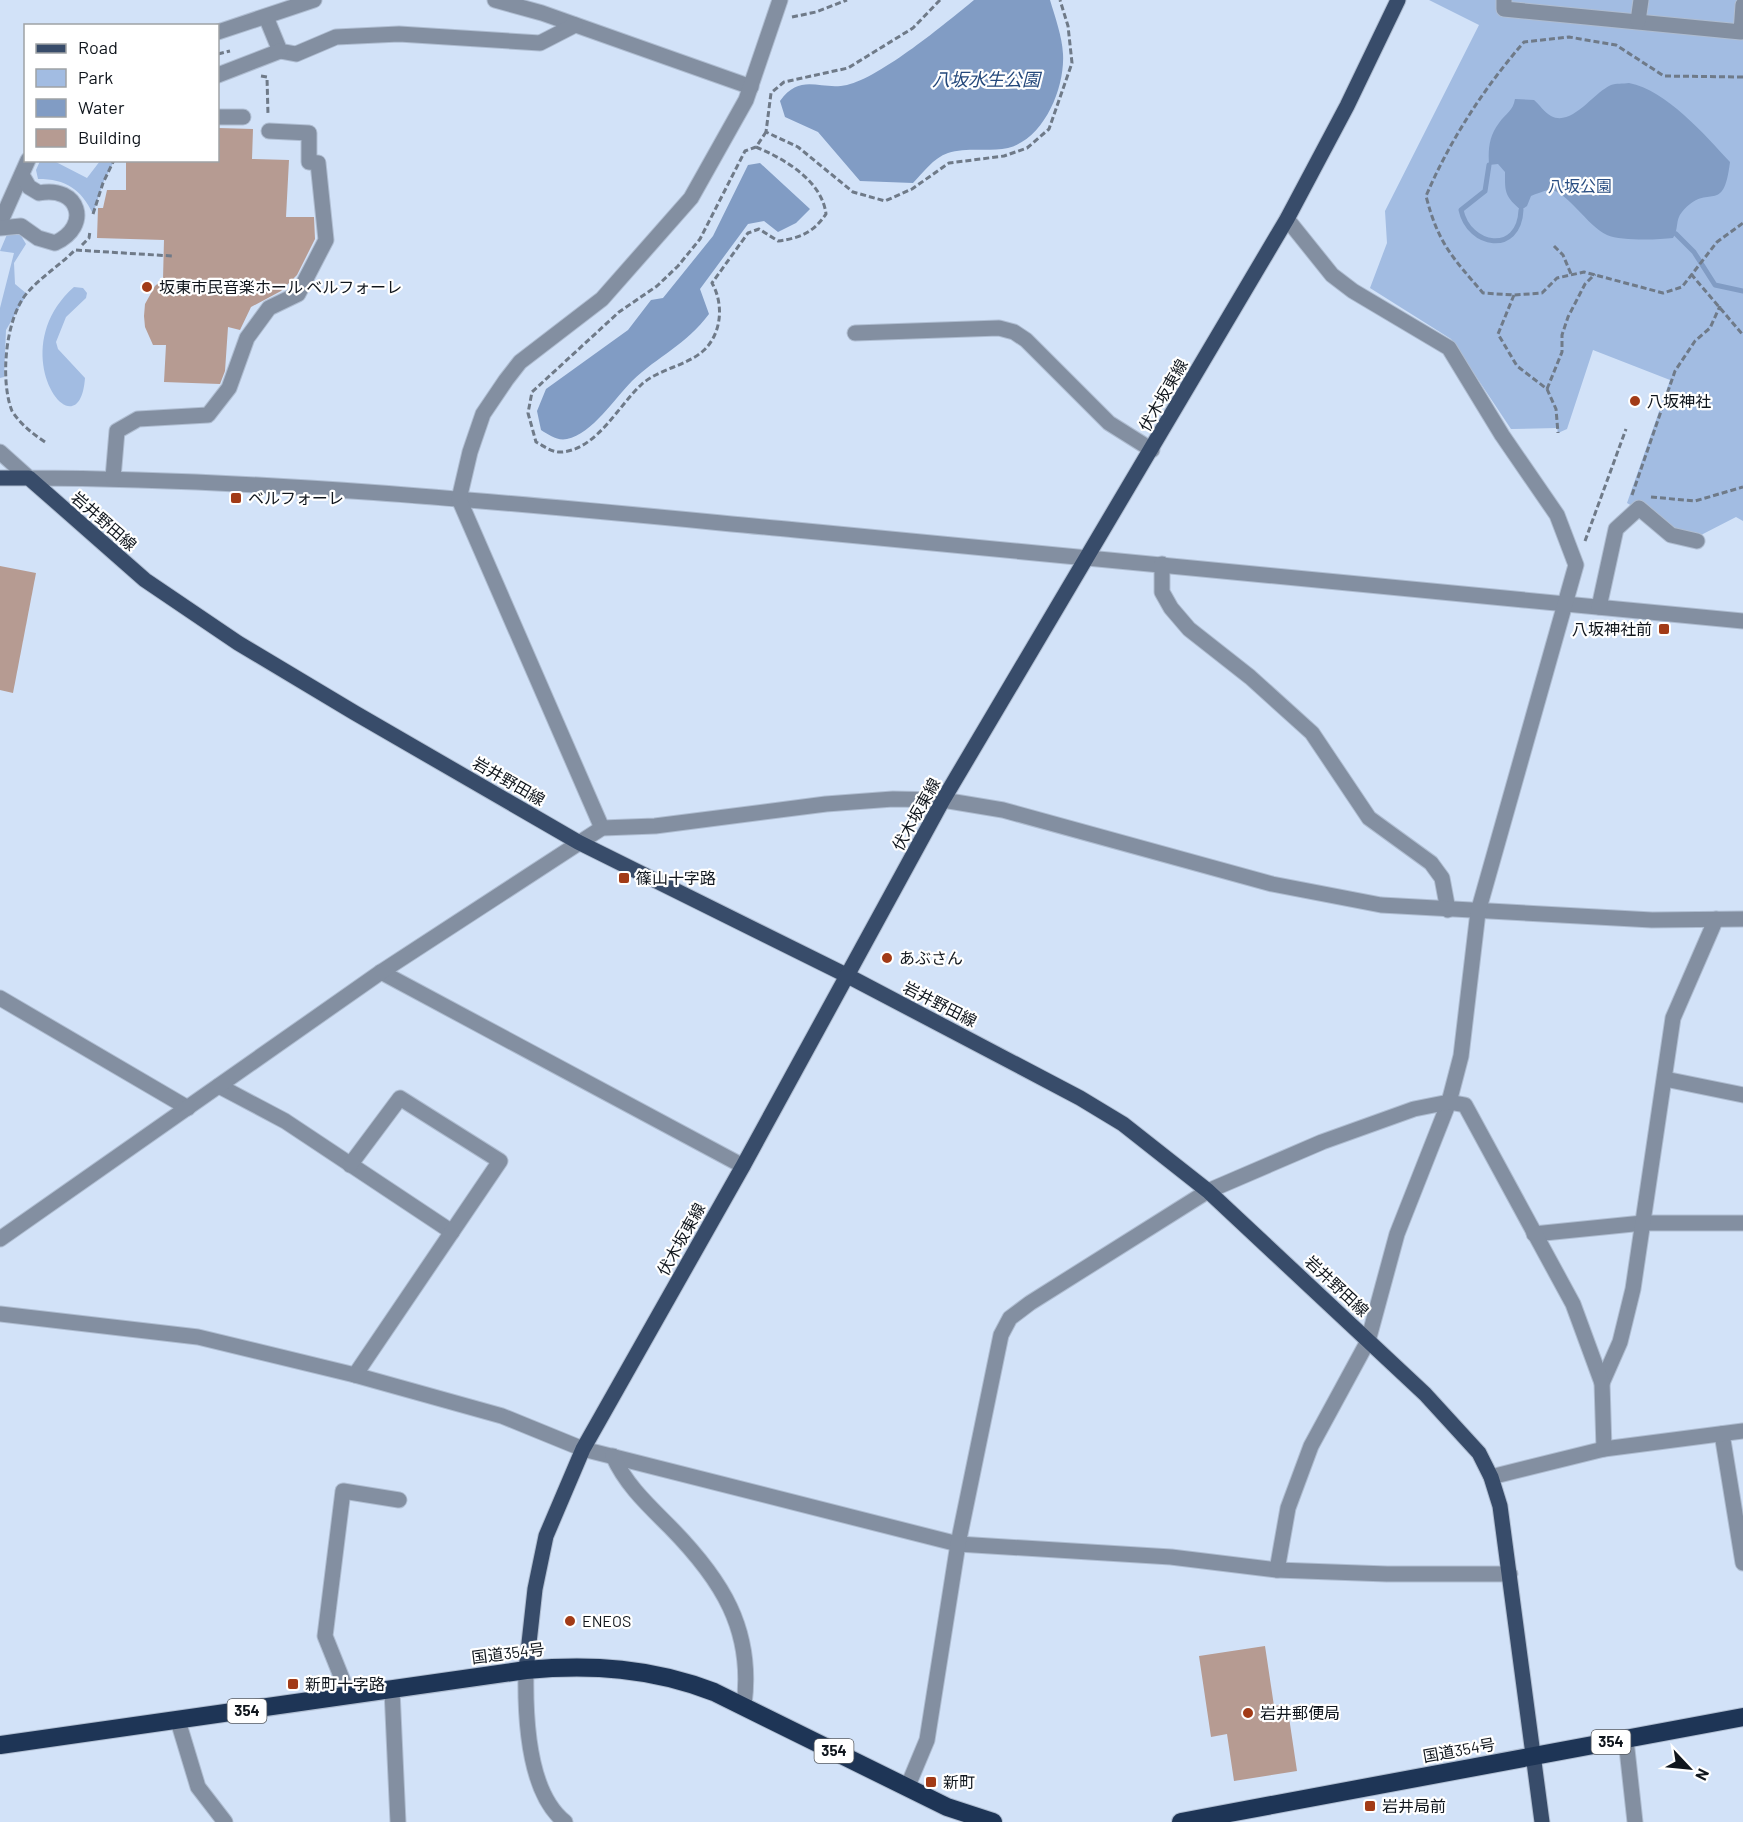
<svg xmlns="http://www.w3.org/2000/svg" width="1743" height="1822" viewBox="0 0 1743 1822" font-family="Barlow,'Noto Sans JP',sans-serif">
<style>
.green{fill:#a2bce2}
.water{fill:#819cc4}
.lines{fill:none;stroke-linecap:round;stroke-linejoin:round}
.stream{stroke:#819cc4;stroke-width:5}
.building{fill:#b69b92}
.minor-casing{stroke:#afbdd1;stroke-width:17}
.major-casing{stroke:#afbdd1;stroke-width:17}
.highway-casing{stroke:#afbdd1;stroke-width:20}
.path{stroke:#6f7a88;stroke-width:3;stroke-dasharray:6 3;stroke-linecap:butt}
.minor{stroke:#838fa1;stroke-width:15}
.major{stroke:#384c6a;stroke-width:15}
.highway{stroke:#1e3556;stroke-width:18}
.poi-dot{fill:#a23b17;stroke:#fff;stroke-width:2}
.labels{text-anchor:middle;stroke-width:4.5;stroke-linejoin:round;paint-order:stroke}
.shield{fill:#fff;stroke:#585c61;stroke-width:1.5}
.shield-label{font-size:15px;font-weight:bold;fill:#10161d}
.park-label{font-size:16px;fill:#2b4f83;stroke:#fff}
.poi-label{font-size:16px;fill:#10161d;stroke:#fff;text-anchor:start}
.street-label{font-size:16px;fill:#10161d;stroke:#fff}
.water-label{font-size:18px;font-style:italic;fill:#24487b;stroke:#fff}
</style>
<rect width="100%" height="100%" fill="#d2e2f8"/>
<g class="green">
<polygon points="1429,0 1743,0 1743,521 1736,517 1701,535 1676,532 1627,503 1670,380 1593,350 1567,429 1558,433 1557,428 1511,429 1451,339 1370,288 1387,243 1385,211 1479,25"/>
<path d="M40,161H54L87,178L100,161H114L103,183L93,214C81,189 66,179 38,179L36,170Z"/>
<polygon points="8,232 20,234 26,244 14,263 15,284 27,294 6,330 4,377 0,378 0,308 14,253 0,251"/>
<path d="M74,287L83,288L87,293L86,298L66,317L56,342L58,349L85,378C79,457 0,352 74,287Z"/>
</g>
<g class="water">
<path d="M974,0H1050C1055,17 1062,36 1063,54C1065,88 1044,139 1008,148C989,152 966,147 948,153C933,158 923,173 913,183L860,181L818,132L785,117L780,101C801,72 820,91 847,85C881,77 946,23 974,0Z"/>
<path d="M1629,83C1666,90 1705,135 1730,162C1723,218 1709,180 1682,212C1675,220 1679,229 1673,238C1657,240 1621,241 1607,235C1587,226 1566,189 1549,190C1543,191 1536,194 1531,196L1527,206L1521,210C1504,196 1505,191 1505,172L1498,164L1489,165C1488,149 1489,136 1499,123C1506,113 1513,111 1515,99L1534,100C1539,104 1545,113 1551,116C1572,127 1593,93 1611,85C1616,83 1623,84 1629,83Z"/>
<path d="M760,163L810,209L796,223L778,232L764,221L748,224L700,289L709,314C686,345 658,356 632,381C615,398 592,434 567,439C557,441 549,435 541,430L537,411L546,389L628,330L651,300L663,298L713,236L748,165Z"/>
</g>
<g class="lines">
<g class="stream">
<path d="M1489,165L1485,191L1461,210C1469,247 1519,255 1521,210"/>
<polyline points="1676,234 1694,252 1715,285 1743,291"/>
</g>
</g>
<g class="building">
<polygon points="218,128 253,129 252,159 289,160 286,217 314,217 315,239 297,275 281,291 251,307 240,330 228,327 225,371 220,384 164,382 166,345 153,345 145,327 144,316 145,304 155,286 163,279 164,240 97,238 98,208 103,208 107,190 126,190 126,160 218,160"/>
<polygon points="0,566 36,573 13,693 0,690"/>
<polygon points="1265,1646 1274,1706 1287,1704 1297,1771 1234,1781 1227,1734 1211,1737 1199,1656"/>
</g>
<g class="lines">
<g class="minor-casing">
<g id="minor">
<polyline points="495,0 542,13 751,87"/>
<polyline points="1504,0 1504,9 1741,32 1743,5"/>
<polyline points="266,17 280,51 296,54 336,37 399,34 540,43 575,25"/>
<polyline points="1638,21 1641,0"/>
<polyline points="218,32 314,0"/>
<polyline points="218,75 280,51"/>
<polyline points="218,117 243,117"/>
<polyline points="0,223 28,160"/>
<path d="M0,228L21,226L38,238L55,243C92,226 79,185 39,193L29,187L22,175"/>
<polyline points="855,333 999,328 1014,332 1026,340 1109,423 1152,450"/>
<path d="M0,452L29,478C285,479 541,506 796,530C1112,560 1427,591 1743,621"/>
<polyline points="113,478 117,431 138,419 208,415 229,388 247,338 269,308 298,294 326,240 318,163 309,162 309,133 269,131"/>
<polyline points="1162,564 1162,592 1171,608 1189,629 1250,677 1312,733 1369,818 1431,863 1442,878 1448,910"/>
<polyline points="1599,607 1616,529 1639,508 1671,535 1697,541"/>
<polyline points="602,828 459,499 470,452 483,414 506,380 520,362 602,299 691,198 746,100 780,0"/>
<polyline points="381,972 743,1166"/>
<polyline points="0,998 188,1108"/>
<polyline points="1665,1079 1743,1095"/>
<polyline points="219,1086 285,1121 452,1232"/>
<polyline points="350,1165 400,1098 500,1161 355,1375"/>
<polyline points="1534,1234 1643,1223 1743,1223"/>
<polyline points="0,1239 381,972 602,828 655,826 826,804 893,799 943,800 1003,810 1272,884 1381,905 1652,920 1743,919"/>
<polyline points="0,1314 198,1337 355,1375 502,1416 583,1449 958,1544 1171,1557 1277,1570 1387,1574 1510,1574"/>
<polyline points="1602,1383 1620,1342 1633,1289 1673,1018 1716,919"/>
<polyline points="1722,1434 1743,1563"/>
<path d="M613,1456C626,1485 648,1505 670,1527C721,1579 754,1629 744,1705"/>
<polyline points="1491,1477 1604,1449 1743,1431"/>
<polyline points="1277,1570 1288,1508 1311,1446 1368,1341 1397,1234 1449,1102 1461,1056 1478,912 1576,565 1557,515 1502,435 1449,348 1353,291 1332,275 1287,219"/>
<path d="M526,1670C525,1715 527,1792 565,1822"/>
<polyline points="392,1690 398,1822"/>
<polyline points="349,1696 325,1636 343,1491 399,1500"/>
<polyline points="178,1721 198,1787 225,1822"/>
<polyline points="1626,1740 1635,1822"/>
<polyline points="907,1788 927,1740 958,1544 1001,1335 1010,1318 1030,1303 1208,1191 1322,1142 1414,1109 1449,1102 1465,1105 1573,1304 1602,1383 1604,1449"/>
</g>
</g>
<g class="major-casing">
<g id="major">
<polyline points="0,478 29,478 145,580 238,643 355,713 578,842 848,976 1080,1098 1123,1124 1208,1191 1425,1394 1479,1453 1491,1477 1500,1506 1542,1822"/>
<polyline points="526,1670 535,1589 546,1536 583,1449 743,1166 943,800 1287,219 1347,106 1398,0"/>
</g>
</g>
<g class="highway-casing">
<g id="highway">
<path d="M0,1745L526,1670C591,1664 652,1668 714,1692L947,1807L993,1822"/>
<polyline points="1181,1822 1743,1717"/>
</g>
</g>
<g class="path">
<polyline points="940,0 913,28 848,68 784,82 771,93 766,132 798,147 853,192 885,201 912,189 949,163 1004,156 1027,148 1049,129 1072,63 1068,26 1060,0"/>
<polyline points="792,17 816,12 847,0"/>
<polyline points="218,54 230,51"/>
<polyline points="261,76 267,77 268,115"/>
<path d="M1743,77L1664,76L1616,45L1569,37L1524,42C1484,88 1450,140 1426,196C1438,243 1452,257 1483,293L1514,295L1542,293L1557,278L1584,272L1663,293L1682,287L1717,242L1743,223"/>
<path d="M756,147C785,159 822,181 826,214C813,233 800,238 778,241L759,229L748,233L712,283C724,304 722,334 703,351C686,366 659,369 642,384C618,406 597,449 562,452C552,453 544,446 536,442L528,413L532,392L619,312L657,286L678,266L700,239L745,151L756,147L766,132"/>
<polyline points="93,214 103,183 114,160"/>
<polyline points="82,245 89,238 90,231"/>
<polyline points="1554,246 1563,255 1571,274"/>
<polyline points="1691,274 1743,335"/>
<polyline points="1514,295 1498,334 1517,366 1547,389 1556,409 1558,433"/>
<polyline points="1547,389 1562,352 1562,335 1568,317 1585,284 1595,274"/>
<path d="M45,442C32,433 21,425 12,411C0,381 5,319 27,293C41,277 60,265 75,250L172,256"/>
<polyline points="1632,495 1675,371 1695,341 1710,328 1720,306"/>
<polyline points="1651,497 1695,501 1743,487"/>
<polyline points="1585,541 1626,429"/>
</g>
<use href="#minor" class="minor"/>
<use href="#major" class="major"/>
<use href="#highway" class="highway"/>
</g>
<g class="poi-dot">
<circle cx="147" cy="287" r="6"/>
<circle cx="1635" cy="401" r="6"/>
<rect x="230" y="492" width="12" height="12" rx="3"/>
<rect x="1658" y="623" width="12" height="12" rx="3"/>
<rect x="618" y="872" width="12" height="12" rx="3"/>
<circle cx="887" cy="958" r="6"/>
<circle cx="570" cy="1621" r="6"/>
<rect x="287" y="1678" width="12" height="12" rx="3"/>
<circle cx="1248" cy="1713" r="6"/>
<rect x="925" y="1776" width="12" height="12" rx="3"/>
<rect x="1364" y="1800" width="12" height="12" rx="3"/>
</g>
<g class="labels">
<g class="shield">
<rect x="227.5" y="1699" width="39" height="24" rx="4.5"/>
<rect x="1591.5" y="1730" width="39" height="24" rx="4.5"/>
<rect x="814.5" y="1739" width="39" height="24" rx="4.5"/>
</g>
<g class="shield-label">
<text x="247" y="1716">354</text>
<text x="1611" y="1747">354</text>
<text x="834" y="1756">354</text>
</g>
<g class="park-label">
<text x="1580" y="192">八坂公園</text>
</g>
<g class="poi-label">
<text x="159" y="293">坂東市民音楽ホール ベルフォーレ</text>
<text x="1647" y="407">八坂神社</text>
<text x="248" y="504">ベルフォーレ</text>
<text x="1652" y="635" text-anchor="end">八坂神社前</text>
<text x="636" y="884">篠山十字路</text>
<text x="899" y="964">あぶさん</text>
<text x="582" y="1627">ENEOS</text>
<text x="305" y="1690">新町十字路</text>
<text x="1260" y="1719">岩井郵便局</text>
<text x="943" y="1788">新町</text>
<text x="1382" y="1812">岩井局前</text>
</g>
<g class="street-label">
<text transform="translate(1163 395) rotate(-60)" y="6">伏木坂東線</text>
<text transform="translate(104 521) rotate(41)" y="6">岩井野田線</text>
<text transform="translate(509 781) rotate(30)" y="6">岩井野田線</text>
<text transform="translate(916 814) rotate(-61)" y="6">伏木坂東線</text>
<text transform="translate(940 1004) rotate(27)" y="6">岩井野田線</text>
<text transform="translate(681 1239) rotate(-61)" y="6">伏木坂東線</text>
<text transform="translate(1337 1286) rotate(43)" y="6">岩井野田線</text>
<text transform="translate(508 1653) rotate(-7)" y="6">国道354号</text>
<text transform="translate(1459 1750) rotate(-10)" y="6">国道354号</text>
</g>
<g class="water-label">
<text x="986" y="86">八坂水生公園</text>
</g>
</g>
<rect x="24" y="24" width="195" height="138" fill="#ffffff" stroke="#9fa2a5" stroke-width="1.5"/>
<rect x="36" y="44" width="30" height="9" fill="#384c6a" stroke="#9fa2a5" stroke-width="1.5"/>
<text x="78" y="54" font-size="18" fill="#10161d">Road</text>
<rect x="36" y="69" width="30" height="18" fill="#a2bce2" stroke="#9fa2a5" stroke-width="1.5"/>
<text x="78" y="84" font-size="18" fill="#10161d">Park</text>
<rect x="36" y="99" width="30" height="18" fill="#819cc4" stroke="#9fa2a5" stroke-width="1.5"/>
<text x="78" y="114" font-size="18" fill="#10161d">Water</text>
<rect x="36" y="129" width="30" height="18" fill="#b69b92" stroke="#9fa2a5" stroke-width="1.5"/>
<text x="78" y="144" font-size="18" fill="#10161d">Building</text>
<g transform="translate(1689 1768) rotate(116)" stroke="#ffffff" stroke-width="4.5" paint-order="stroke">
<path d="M0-4.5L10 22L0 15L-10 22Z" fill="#10161d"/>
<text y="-9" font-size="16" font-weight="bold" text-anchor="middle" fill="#10161d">N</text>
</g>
</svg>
